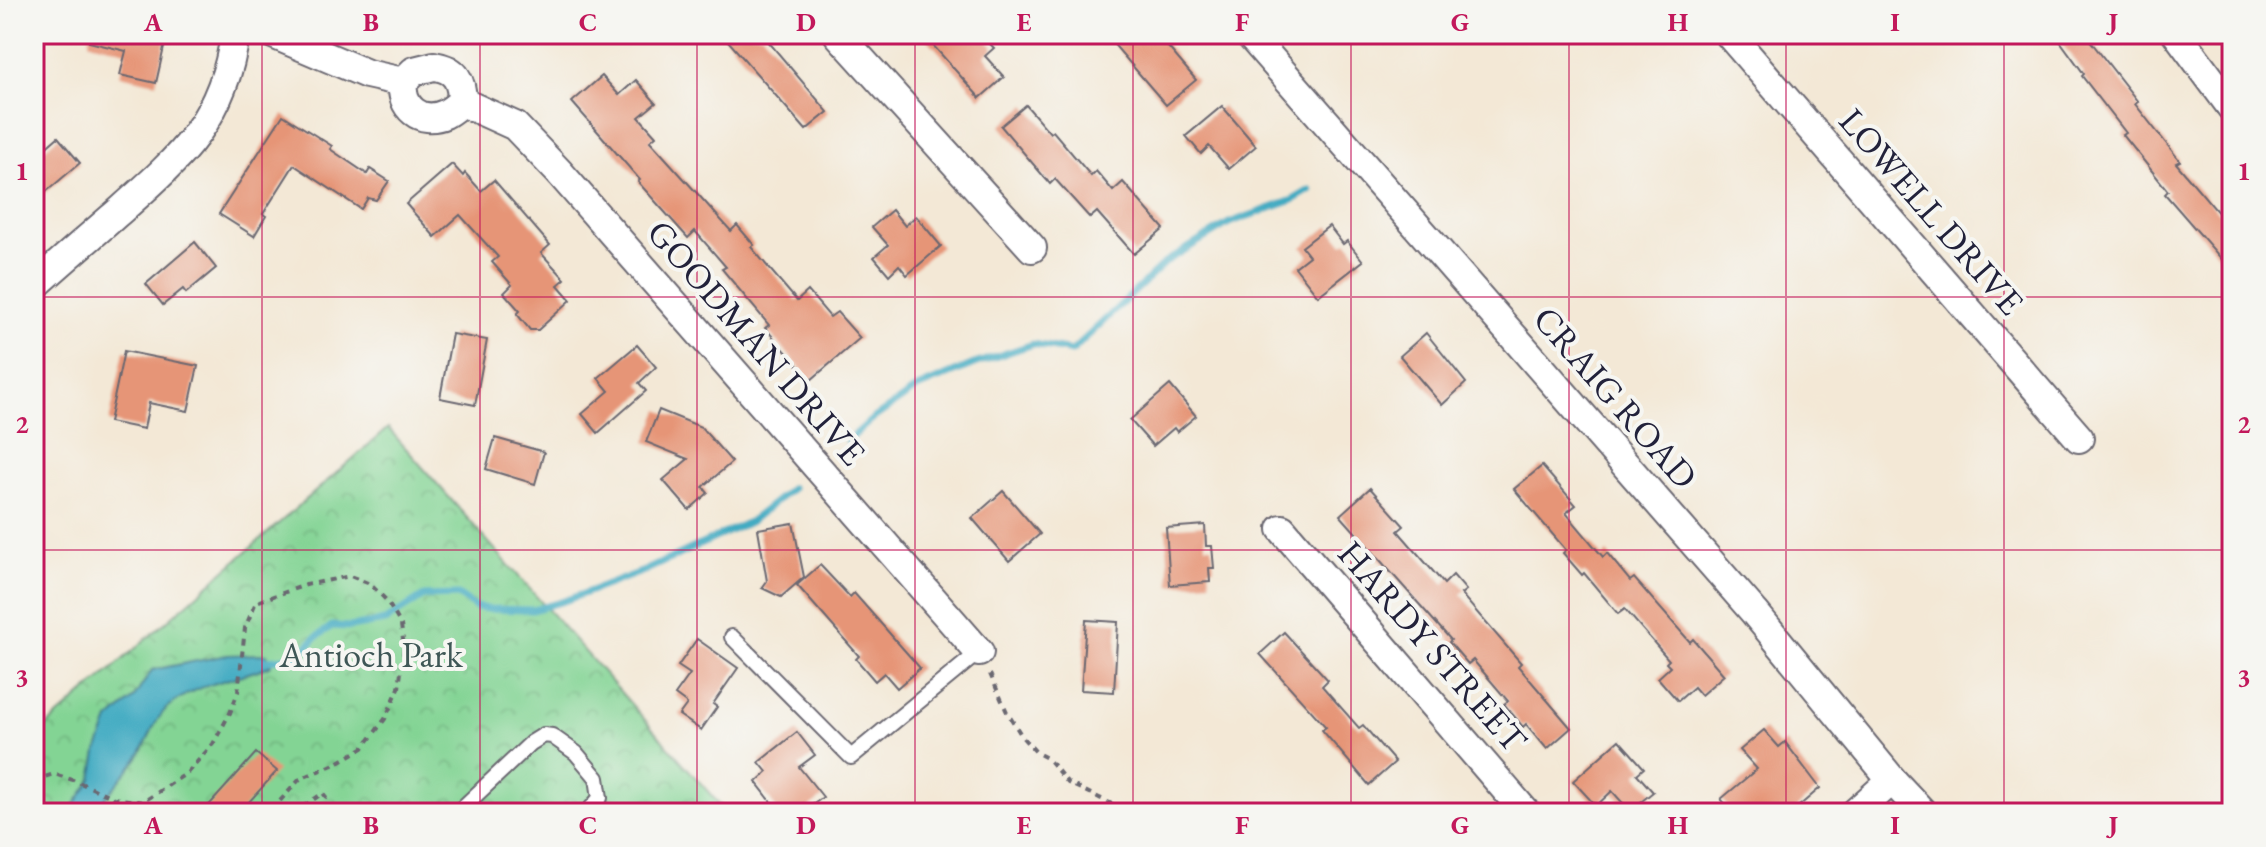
<svg xmlns="http://www.w3.org/2000/svg" width="2266" height="847" viewBox="0 0 2266 847" font-family="'EB Garamond',serif">
<style>
.park{fill:url(#park-crowns);stroke:#527b68;stroke-width:2}
.water{fill:#42abc2;stroke:#32667e;stroke-width:2}
.lines{fill:none;stroke-linecap:round;stroke-linejoin:round}
.stream{stroke:#42abc2;stroke-width:7}
.building{fill:#e69577}
.lane-casing{stroke:#6b6771;stroke-width:18}
.street-casing{stroke:#6b6771;stroke-width:32}
.path{stroke:#6b6771;stroke-width:4;stroke-dasharray:6 6;stroke-linecap:butt}
.lane{stroke:#fff;stroke-width:14}
.street{stroke:#fff;stroke-width:28}
.grid{fill:none;stroke:#c2185b;stroke-width:2;stroke-opacity:0.55}
.labels{text-anchor:middle;stroke-width:8;stroke-linejoin:round;paint-order:stroke}
.street-label{font-size:36px;fill:#22223b;stroke:#f6f6f2}
.park-label{font-size:36px;fill:#3f5756;stroke:#f6f6f2}
.neatline{fill:none;stroke:#c2185b;stroke-width:3}
.grid-label{font-size:26px;text-anchor:middle;font-weight:bold;fill:#c2185b}
</style>
<defs>
<pattern id="park-crowns" width="20" height="18" patternUnits="userSpaceOnUse" patternTransform="scale(2)"><rect width="20" height="18" fill="#83d494"/><path d="M2 6a3 3 0 1 1 6 0M12 15a3 3 0 1 1 6 0" fill="none" stroke="#71b680"/></pattern>
</defs>
<rect width="100%" height="100%" fill="#f6f6f2"/>
<filter id="ink" filterUnits="userSpaceOnUse"><feTurbulence type="fractalNoise" baseFrequency=".0125" numOctaves="2"/><feDisplacementMap in="SourceGraphic" scale="16" xChannelSelector="R" yChannelSelector="G"/><feConvolveMatrix kernelMatrix="1 2 1 2 8 2 1 2 1" color-interpolation-filters="sRGB"/></filter>
<filter id="wash" filterUnits="userSpaceOnUse"><feTurbulence type="fractalNoise" baseFrequency=".006" numOctaves="4" result="noise"/><feDisplacementMap in="SourceGraphic" scale="32" xChannelSelector="R" yChannelSelector="G"/><feGaussianBlur stdDeviation="1.8" result="paint"/><feColorMatrix in="noise" values="0 0 0 0 0 0 0 0 0 0 0 0 0 0 0 0 0 1.4 0 .05"/><feComposite in="paint" operator="in"/></filter>
<g filter="url(#wash)">
<rect width="100%" height="100%" fill="#f3e8d6"/>
<polygon class="park" points="388,428 727,813 34,813 34,737"/>
<path class="water" d="M267,654L271,665C240,679 201,682 173,703C153,717 150,742 136,760C123,778 107,795 93,813H69L92,779L97,752L109,720L133,699L152,670L227,655Z"/>
<g class="lines">
<g class="stream">
<polyline points="848,441 871,420 917,388 974,364 1033,344 1072,351 1167,261 1229,223 1293,200 1310,190"/>
<polyline points="269,660 299,656 315,638 332,626 350,627 385,621 424,596 458,595 475,607 488,609 533,610 564,601 644,571 751,521 792,488"/>
</g>
</g>
<g id="blocks">
<g class="building">
<polygon points="90,34 167,34 156,83 120,75 126,51 89,42"/>
<polygon points="722,34 762,34 828,112 806,130"/>
<polygon points="923,34 981,34 994,48 985,56 1004,77 980,98"/>
<polygon points="1105,34 1157,34 1196,80 1166,105"/>
<polygon points="2055,34 2085,34 2138,102 2135,104 2180,161 2176,163 2232,229 2232,271 2165,194 2168,191 2123,135 2126,133 2082,76 2084,74"/>
<polygon points="602,76 619,95 636,80 656,103 639,117 656,136 650,141 731,231 737,225 754,245 751,247 797,301 808,291 830,317 837,312 860,338 811,380 765,328 769,325 722,269 726,267 695,231 688,238 638,182 640,180 572,102"/>
<polygon points="1026,105 1050,133 1053,131 1091,176 1096,171 1113,191 1123,182 1164,229 1134,254 1097,212 1090,218 1055,179 1050,184 1001,126"/>
<polygon points="1222,106 1256,146 1229,169 1209,146 1201,154 1186,136"/>
<polygon points="283,115 332,146 330,149 367,174 370,169 389,181 376,200 368,198 361,209 294,165 263,214 266,216 254,236 219,214"/>
<polygon points="58,137 80,163 34,202 34,158"/>
<polygon points="452,164 463,176 465,173 481,191 494,180 550,245 541,253 565,279 558,285 571,300 538,330 530,330 517,314 520,311 504,293 512,285 492,262 498,257 460,215 435,237 406,204"/>
<polygon points="892,210 905,226 916,216 941,246 907,275 899,265 889,275 874,257 888,245 872,227"/>
<polygon points="1329,226 1343,244 1347,241 1363,261 1318,296 1295,267 1309,256 1302,247"/>
<polygon points="195,242 216,268 186,293 183,289 163,305 146,284"/>
<polygon points="1426,333 1466,383 1442,405 1400,356"/>
<polygon points="452,334 487,340 475,405 440,398"/>
<polygon points="637,345 656,367 639,383 646,391 598,433 582,414 609,391 598,378"/>
<polygon points="124,351 198,366 188,411 149,403 144,429 109,422"/>
<polygon points="1170,385 1196,416 1177,432 1174,428 1153,446 1130,420"/>
<polygon points="659,410 701,427 732,462 703,487 708,493 689,510 663,480 688,459 646,442"/>
<polygon points="495,438 544,452 535,484 486,469"/>
<polygon points="1542,466 1576,505 1566,513 1603,557 1607,553 1630,581 1634,578 1690,642 1693,639 1724,675 1701,695 1694,687 1678,701 1658,678 1670,667 1666,663 1669,660 1625,609 1618,614 1584,573 1582,575 1563,553 1566,550 1514,489"/>
<polygon points="1370,488 1404,526 1398,531 1444,584 1453,575 1466,590 1461,594 1521,663 1518,666 1571,728 1547,749 1526,724 1523,727 1504,704 1508,701 1473,660 1468,664 1449,642 1451,640 1340,515"/>
<polygon points="1003,491 1040,534 1009,561 972,518"/>
<polygon points="793,523 804,577 781,597 762,588 767,581 758,529"/>
<polygon points="1205,525 1206,546 1212,546 1214,568 1209,568 1210,582 1170,585 1166,528"/>
<polygon points="820,565 850,597 854,593 920,668 897,688 884,673 875,681 856,659 859,656 797,585"/>
<polygon points="1086,620 1118,622 1114,692 1081,690"/>
<polygon points="1284,632 1328,680 1322,686 1359,728 1363,725 1395,762 1369,785 1322,730 1326,727 1260,654"/>
<polygon points="697,639 738,668 713,704 717,707 701,730 679,715 687,704 675,695 690,674 678,666"/>
<polygon points="1764,730 1779,747 1785,742 1820,788 1791,813 1733,813 1721,799 1757,769 1740,750"/>
<polygon points="797,732 815,755 799,767 823,797 802,813 780,813 756,782 767,772 759,762"/>
<polygon points="1619,740 1644,768 1637,774 1653,792 1630,811 1612,791 1596,806 1573,781"/>
<polygon points="256,753 277,771 239,813 202,813"/>
</g>
</g>
</g>
<g filter="url(#ink)">
<use href="#blocks" fill-opacity="0" stroke="#6b6771" stroke-width="2"/>
<g class="lines">
<g class="lane-casing">
<g id="lane">
<polyline points="732,637 851,757 979,652"/>
<polyline points="457,813 531,743 544,735 552,736 576,753 597,778 600,798 587,813"/>
</g>
</g>
<g class="street-casing">
<g id="street">
<polyline points="273,34 367,74 403,82"/>
<polyline points="838,34 1032,248"/>
<polyline points="1249,34 1755,613 1892,780 1923,813"/>
<polyline points="1729,34 2079,438"/>
<polyline points="2177,34 2232,108"/>
<path d="M434,66C456,69 462,81 462,102C456,106 451,111 445,114C420,125 400,107 403,82L414,71Z"/>
<polyline points="462,102 515,126 559,172 979,652"/>
<path d="M34,286C63,260 92,235 122,209C182,156 224,118 235,34"/>
<polyline points="1282,529 1526,813"/>
<polyline points="1855,813 1892,780"/>
</g>
</g>
<g class="path">
<polyline points="990,674 1007,712 1023,738 1037,753 1047,758 1068,783 1112,804 1121,813"/>
<polyline points="34,780 54,774 76,781 114,798 143,802 187,773 213,744 230,713 238,692 245,628 256,602 306,585 350,576 370,584 387,601 401,625 404,647 399,688 385,719 363,748 337,763 300,779 269,813"/>
<polyline points="133,813 142,803"/>
<polyline points="294,813 323,793 326,797 315,813"/>
</g>
<use href="#lane" class="lane"/>
<use href="#street" class="street"/>
</g>
</g>
<path class="grid" d="M262,34V813M480,34V813M697,34V813M915,34V813M1133,34V813M1351,34V813M1569,34V813M1786,34V813M2004,34V813M34,297H2232M34,550H2232"/>
<g class="labels">
<g class="street-label">
<text transform="translate(1932 211) rotate(49)" y="13">LOWELL DRIVE</text>
<text transform="translate(757 342) rotate(49)" y="13">GOODMAN DRIVE</text>
<text transform="translate(1616 397) rotate(49)" y="13">CRAIG ROAD</text>
<text transform="translate(1433 646) rotate(49)" y="13">HARDY STREET</text>
</g>
<g class="park-label">
<text x="371" y="667">Antioch Park</text>
</g>
</g>
<rect width="2266" height="847" fill="none" stroke="#f6f6f2" stroke-width="88"/>
<rect x="44" y="44" width="2178" height="759" class="neatline"/>
<g class="grid-label">
<text x="153" y="31">A</text>
<text x="371" y="31">B</text>
<text x="588" y="31">C</text>
<text x="806" y="31">D</text>
<text x="1024" y="31">E</text>
<text x="1242" y="31">F</text>
<text x="1460" y="31">G</text>
<text x="1678" y="31">H</text>
<text x="1895" y="31">I</text>
<text x="2113" y="31">J</text>
<text x="22" y="180">1</text>
<text x="2244" y="180">1</text>
<text x="22" y="433">2</text>
<text x="2244" y="433">2</text>
<text x="22" y="686">3</text>
<text x="2244" y="686">3</text>
<text x="153" y="834">A</text>
<text x="371" y="834">B</text>
<text x="588" y="834">C</text>
<text x="806" y="834">D</text>
<text x="1024" y="834">E</text>
<text x="1242" y="834">F</text>
<text x="1460" y="834">G</text>
<text x="1678" y="834">H</text>
<text x="1895" y="834">I</text>
<text x="2113" y="834">J</text>
</g>
</svg>
